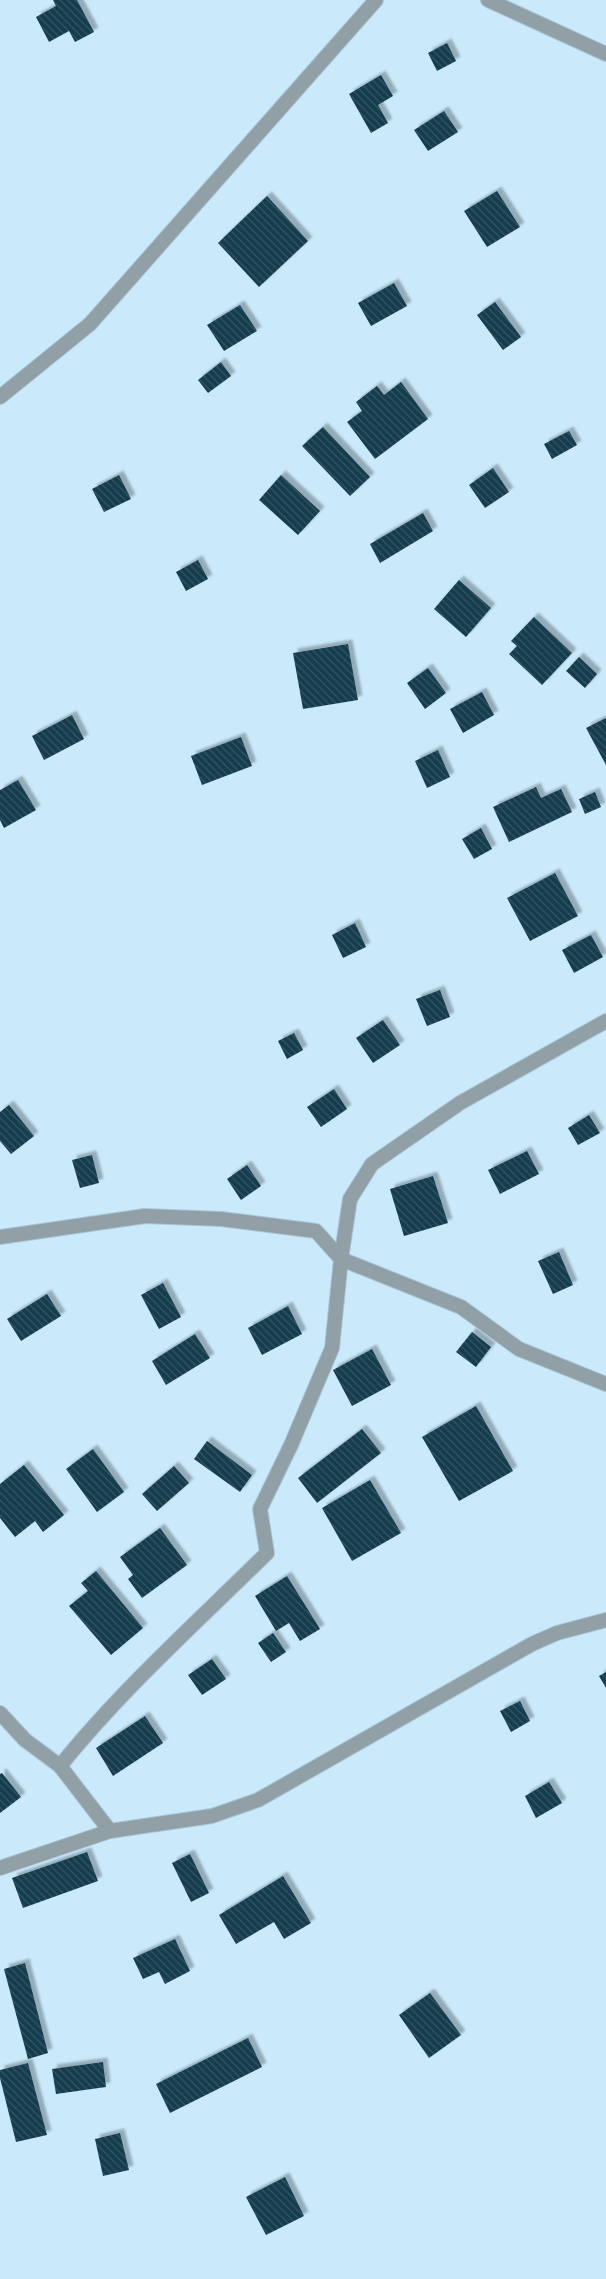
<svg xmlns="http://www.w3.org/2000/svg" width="606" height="2279" viewBox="0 0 606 2279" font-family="Lato,sans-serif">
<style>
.building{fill:url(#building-back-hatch);filter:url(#shadow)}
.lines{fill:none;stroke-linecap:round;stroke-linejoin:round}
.minor-casing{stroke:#a9c6d5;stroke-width:16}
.tertiary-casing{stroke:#a9c6d5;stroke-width:16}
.minor{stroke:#919fa6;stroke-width:14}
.tertiary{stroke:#919fa6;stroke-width:14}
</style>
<defs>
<pattern id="building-back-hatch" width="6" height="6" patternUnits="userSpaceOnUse" patternTransform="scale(1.25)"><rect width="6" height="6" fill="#153c4e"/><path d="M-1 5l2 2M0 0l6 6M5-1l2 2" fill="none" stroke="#365664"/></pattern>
<filter id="shadow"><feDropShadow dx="4.5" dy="-4.5" stdDeviation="1" flood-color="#0004"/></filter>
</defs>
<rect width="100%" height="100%" fill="#caeafc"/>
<g class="building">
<polygon points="53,0 77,0 94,32 75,42 69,31 49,42 36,17 56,6"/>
<polygon points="447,43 456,61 437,71 428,53"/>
<polygon points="381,75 393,96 378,105 388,123 371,133 349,94"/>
<polygon points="444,111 458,132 428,151 414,130"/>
<polygon points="497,191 520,227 487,247 464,211"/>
<polygon points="267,196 308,241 259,287 218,243"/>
<polygon points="394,283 407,306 371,326 358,303"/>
<polygon points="495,302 521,337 503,350 477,315"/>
<polygon points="240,305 257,331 224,351 207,325"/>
<polygon points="221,362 231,376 208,393 198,380"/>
<polygon points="401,382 428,419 375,459 347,422 362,411 356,402 377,386 384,395"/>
<polygon points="323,427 370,477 350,496 302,446"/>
<polygon points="569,431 577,445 552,459 544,444"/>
<polygon points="493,468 509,492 485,508 469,485"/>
<polygon points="119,475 131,499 104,512 92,489"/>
<polygon points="281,475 320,511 298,535 259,500"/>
<polygon points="423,513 433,531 380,563 370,544"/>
<polygon points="198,560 208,579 186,591 176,572"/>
<polygon points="459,580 491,608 466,637 434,609"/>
<polygon points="534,617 572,653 542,685 509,654 517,646 511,641"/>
<polygon points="348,644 358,700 303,709 293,653"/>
<polygon points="579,657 597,674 585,688 566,671"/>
<polygon points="428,668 446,693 425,709 407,683"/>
<polygon points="482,692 494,715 463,733 450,709"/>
<polygon points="72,715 84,739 44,760 32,736"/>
<polygon points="606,718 606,765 586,728"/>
<polygon points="241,737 252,766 202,785 191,756"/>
<polygon points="438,750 450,777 427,788 415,761"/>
<polygon points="18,780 36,810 4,828 0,820 0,790"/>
<polygon points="536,787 541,798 561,789 572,812 509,842 493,807"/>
<polygon points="595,792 601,807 585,814 579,799"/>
<polygon points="481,828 492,849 474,859 462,839"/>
<polygon points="555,873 578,916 530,941 507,898"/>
<polygon points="355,923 366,947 343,958 332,935"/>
<polygon points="591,935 603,957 574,973 562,950"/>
<polygon points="440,990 450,1017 427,1026 416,999"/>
<polygon points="383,1020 400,1045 373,1063 356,1038"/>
<polygon points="294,1033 303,1050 287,1059 278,1041"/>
<polygon points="334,1089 347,1109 321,1127 307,1107"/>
<polygon points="9,1105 34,1136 11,1154 0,1141 0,1112"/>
<polygon points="589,1115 600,1133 578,1145 568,1128"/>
<polygon points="527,1151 539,1174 500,1194 488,1170"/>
<polygon points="92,1155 99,1183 80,1188 72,1160"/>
<polygon points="247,1165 261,1186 241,1200 227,1179"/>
<polygon points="433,1176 448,1223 404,1236 390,1189"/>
<polygon points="559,1252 573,1285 553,1294 538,1261"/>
<polygon points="163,1283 181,1317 159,1329 141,1295"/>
<polygon points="47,1294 61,1316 21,1341 7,1319"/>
<polygon points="288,1306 302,1334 262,1355 248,1328"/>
<polygon points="472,1332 491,1347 476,1367 456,1352"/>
<polygon points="195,1334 210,1358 166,1385 152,1361"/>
<polygon points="372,1349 391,1385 352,1406 333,1370"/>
<polygon points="476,1406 513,1471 459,1501 422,1437"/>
<polygon points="362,1429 381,1453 317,1503 298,1478"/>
<polygon points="207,1441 252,1475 240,1492 194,1459"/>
<polygon points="93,1449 124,1492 97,1512 66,1469"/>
<polygon points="24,1465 64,1515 43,1532 35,1521 15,1537 0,1518 0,1484"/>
<polygon points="174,1466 189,1483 157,1511 142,1494"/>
<polygon points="370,1480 401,1533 352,1561 322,1508"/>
<polygon points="160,1528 187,1565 142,1598 128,1579 133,1575 120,1557"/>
<polygon points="96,1571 143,1628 111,1655 69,1606 88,1591 81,1583"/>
<polygon points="287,1576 320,1629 300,1641 289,1623 276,1631 255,1596"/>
<polygon points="273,1633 286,1652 271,1662 258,1643"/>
<polygon points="212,1659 226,1679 202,1695 188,1675"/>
<polygon points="606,1672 606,1688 599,1676"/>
<polygon points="520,1701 530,1721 511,1732 500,1711"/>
<polygon points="145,1716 163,1743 113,1776 96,1748"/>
<polygon points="2,1773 21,1797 0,1813 0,1774"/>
<polygon points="549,1782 562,1803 536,1818 525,1796"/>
<polygon points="87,1852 98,1881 23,1908 12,1878"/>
<polygon points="190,1854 209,1893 191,1902 172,1863"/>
<polygon points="283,1876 311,1923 284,1939 274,1922 236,1944 219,1915"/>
<polygon points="175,1939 190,1971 165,1984 159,1972 143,1979 133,1958"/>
<polygon points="25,1963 48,2053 28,2059 4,1969"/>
<polygon points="430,1993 461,2035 429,2058 399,2015"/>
<polygon points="248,2038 262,2067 170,2113 156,2084"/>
<polygon points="103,2062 106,2087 56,2094 52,2069"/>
<polygon points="28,2063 47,2135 16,2142 0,2078 0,2070"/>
<polygon points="120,2133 129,2170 103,2176 95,2139"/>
<polygon points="285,2177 304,2216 266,2235 246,2197"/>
</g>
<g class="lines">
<g class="minor-casing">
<g id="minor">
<polyline points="488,0 606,54"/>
<polyline points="0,1237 145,1216 221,1219 316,1231 341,1259 461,1307 519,1349 606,1384"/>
<polyline points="0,1713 25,1740 60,1766 110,1831"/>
<path d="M60,1766C122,1689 197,1622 267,1553L260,1509L291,1445L332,1348L341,1259L350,1199L372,1164L460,1103L606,1021"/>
<polyline points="0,1868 110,1831 212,1816 258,1800 532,1644 557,1633 606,1620"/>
</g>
</g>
<g class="tertiary-casing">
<polyline id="tertiary" points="0,397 90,324 376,0"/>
</g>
<use href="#minor" class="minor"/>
<use href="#tertiary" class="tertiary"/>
</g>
</svg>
